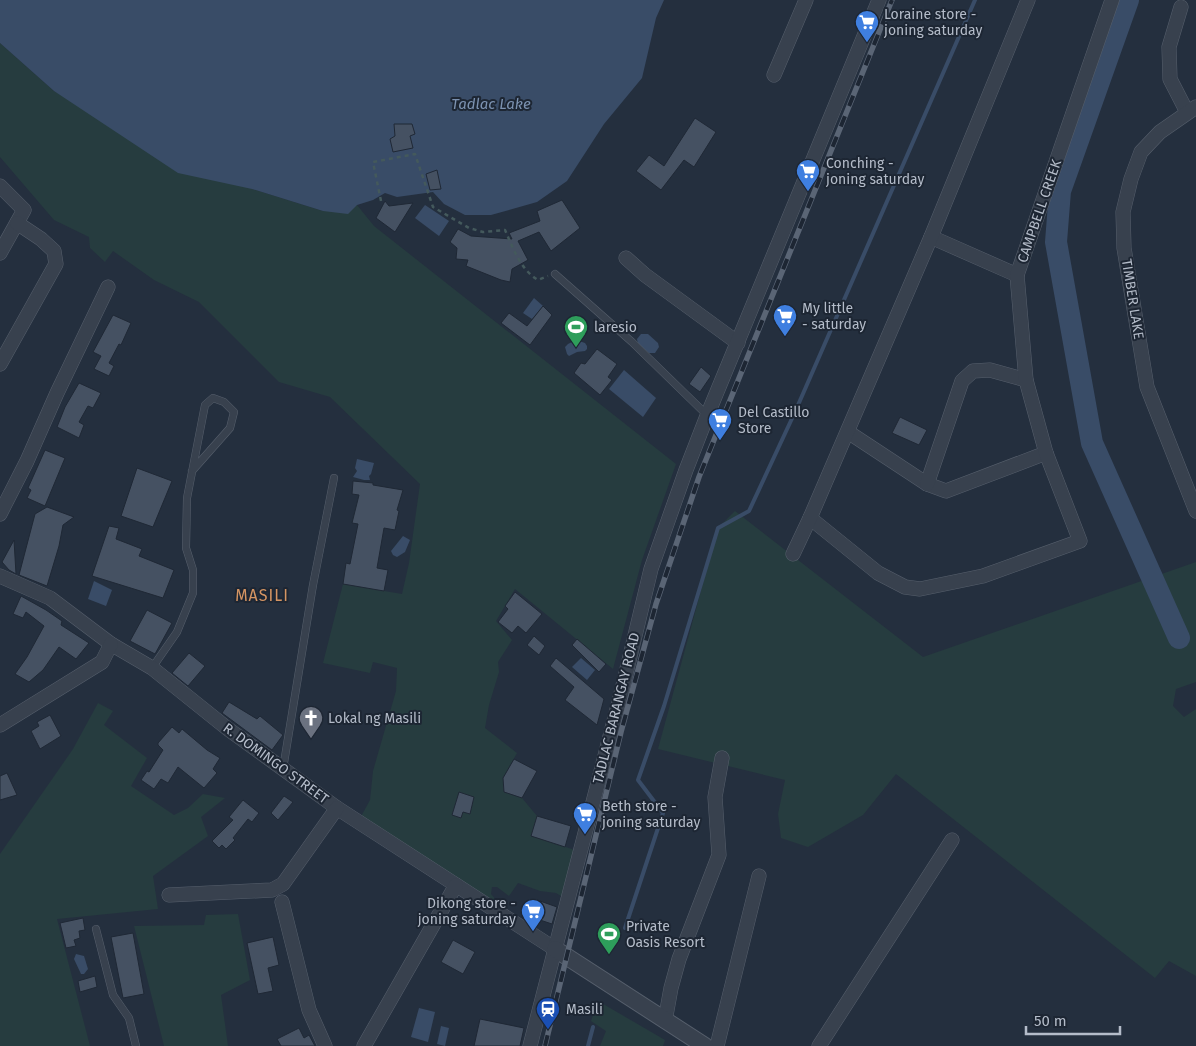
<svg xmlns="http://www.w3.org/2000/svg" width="1196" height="1046" viewBox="0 0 1196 1046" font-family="'Fira Sans',sans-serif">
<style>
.green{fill:#263c3f}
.water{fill:#394c67}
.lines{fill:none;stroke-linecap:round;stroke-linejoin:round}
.stream{stroke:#394c67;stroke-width:4}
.river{stroke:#394c67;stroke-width:22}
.building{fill:#455162;stroke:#1f2835}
.service-casing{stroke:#565f6c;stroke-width:8}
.minor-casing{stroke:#565f6c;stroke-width:15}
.tertiary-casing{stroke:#565f6c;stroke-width:18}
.path{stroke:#44595c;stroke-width:2.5;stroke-dasharray:4 4;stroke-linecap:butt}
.service{stroke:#38414e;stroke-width:7}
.minor{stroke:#38414e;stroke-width:14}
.tertiary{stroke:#38414e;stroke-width:16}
.rail-casing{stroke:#5a6575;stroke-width:5.5}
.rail{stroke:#1d2633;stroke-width:4;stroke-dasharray:11;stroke-linecap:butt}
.labels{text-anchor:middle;stroke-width:4;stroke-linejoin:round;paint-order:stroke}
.poi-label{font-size:14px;fill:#b4bcc9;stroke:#1d2633;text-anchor:start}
.street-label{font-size:14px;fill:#b4bcc9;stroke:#1d2633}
.water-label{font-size:15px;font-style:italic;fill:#7c92b1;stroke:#1d2633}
.quarter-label{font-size:16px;letter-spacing:1px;fill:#d59563;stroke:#1d2633}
</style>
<rect width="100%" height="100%" fill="#242f3e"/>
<g class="green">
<polygon points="0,43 54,91 252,189 323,211 357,205 374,226 676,464 642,560 613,669 515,589 496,621 512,640 498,662 499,672 489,705 485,728 517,753 503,778 504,791 522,798 537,816 531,836 575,850 564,898 556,893 540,891 518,883 509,896 497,887 492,887 491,894 497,901 498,911 358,822 370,800 373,771 396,691 397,668 373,662 370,673 323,663 343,584 402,594 409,563 420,484 330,397 279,382 199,302 154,280 113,251 105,262 90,248 89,237 54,220 0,157"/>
<polygon points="735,511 923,657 1196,562 1196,682 1176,689 1173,706 1184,717 1196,709 1196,976 1169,961 1155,978 896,774 863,815 808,847 781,838 778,814 785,780 658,749 718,528"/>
<polygon points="98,703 113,711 104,725 147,758 131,786 174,815 188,808 203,794 225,798 201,817 208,836 153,876 158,909 57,919 90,1046 0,1046 0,854 73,749"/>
<polygon points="238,914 250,980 221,995 228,1046 164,1046 134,926 204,925 206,915"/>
<polygon points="598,1001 665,1040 663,1046 600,1046 606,1031 591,1021"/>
</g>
<g class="water">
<polygon points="0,0 664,0 656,18 642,78 604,124 567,181 537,202 491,215 465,215 444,204 433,192 397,197 385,193 373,200 357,205 348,214 323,211 252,189 178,173 54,91 0,43"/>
<polygon points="425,205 449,221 439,236 415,218"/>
<polygon points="534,298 543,306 532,319 523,313"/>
<polygon points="641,334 648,334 658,343 659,347 655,353 649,353 638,344 637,339"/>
<polygon points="576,340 585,343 587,346 587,349 585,351 577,352 569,356 567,354 565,347 568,344"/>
<polygon points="624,370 656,398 643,417 609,389"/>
<polygon points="357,459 374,463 371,474 369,476 370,480 364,480 353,477 357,471 355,468"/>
<polygon points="403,536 410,540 405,552 397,557 393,555 391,551"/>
<polygon points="94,581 112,590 106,606 88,599"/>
<polygon points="581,658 595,670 587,680 572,667"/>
<polygon points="76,954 84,956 88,969 84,974 81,974 74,959"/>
<polygon points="419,1008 435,1012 428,1042 411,1037"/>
<polygon points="441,1026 449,1028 445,1046 437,1044"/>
</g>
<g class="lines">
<g class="stream">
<polyline points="625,928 663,813 638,780 664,706 718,528 749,511 795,412 975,0"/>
<polyline points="588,1046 593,1027"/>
</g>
<polyline class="river" points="1128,0 1060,191 1056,242 1092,443 1179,638"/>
</g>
<g class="building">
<polygon points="695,118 716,132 694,167 684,160 661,190 636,171 649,155 664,166"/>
<polygon points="394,124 412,124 415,134 410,136 413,148 393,152 390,139 395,136"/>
<polygon points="437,170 441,189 430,190 426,174"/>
<polygon points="562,200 580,228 551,251 539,232 518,241 528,260 512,269 510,282 501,280 466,266 468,260 456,259 457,248 450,242 458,229 471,236 512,239 509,233 540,221 537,211"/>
<polygon points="385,201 389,206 413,203 395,232 376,218"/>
<polygon points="543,306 552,315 530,345 501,323 509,313 527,326"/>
<polygon points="113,315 131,323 121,345 119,344 109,363 114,366 109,376 94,369 101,356 93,352"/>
<polygon points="597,349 617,364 608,377 612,380 600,395 574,373 581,363 585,364"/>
<polygon points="701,367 711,376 700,392 689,384"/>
<polygon points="79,383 101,393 93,408 88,406 79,422 84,425 79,438 57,427 65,407"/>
<polygon points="900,417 927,430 919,445 892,433"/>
<polygon points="45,450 65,458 45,506 27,498 31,490 28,488"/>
<polygon points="137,468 172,481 153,527 121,516"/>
<polygon points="353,481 373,483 373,485 403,490 397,510 399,511 395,530 384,528 377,568 388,570 384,591 343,584 346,563 350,564 358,524 352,523 359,495 352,494"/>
<polygon points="47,507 74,517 63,525 59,546 47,586 19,575 35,514"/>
<polygon points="109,526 119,528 116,539 142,549 139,556 174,570 163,598 92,576"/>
<polygon points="14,540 16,574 9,570 2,562"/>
<polygon points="515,592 542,614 526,633 518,626 512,633 498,622 508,609 505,606"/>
<polygon points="21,596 46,610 62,621 61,625 89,643 76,659 59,647 43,670 29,682 15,674 27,657 44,626 26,612 23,618 13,614"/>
<polygon points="147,610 172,623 155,654 130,641"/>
<polygon points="534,636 545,646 539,655 527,645"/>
<polygon points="577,639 606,664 599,672 572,645"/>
<polygon points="189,653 205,666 188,686 172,673"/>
<polygon points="556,658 604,699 597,725 565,700 574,687 550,666"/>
<polygon points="229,702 257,719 260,716 283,735 272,750 222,713"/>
<polygon points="50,715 61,736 40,749 31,731 39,726 37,722"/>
<polygon points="172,727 179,733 182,729 207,750 220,758 213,769 217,773 204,788 178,767 168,783 161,779 154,789 141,780 147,771 149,772 163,750 158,745 158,743"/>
<polygon points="514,759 537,771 522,798 504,792 503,778"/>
<polygon points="7,773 17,795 0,800 0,776"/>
<polygon points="459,792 474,797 470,814 463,812 461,818 452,815"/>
<polygon points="284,796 293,802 278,820 271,813"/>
<polygon points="243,800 259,813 252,822 248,819 233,838 235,840 226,849 222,845 219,848 212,841 233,820 229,817"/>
<polygon points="537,816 571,826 565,847 531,836"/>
<polygon points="540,901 557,907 552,924 534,918"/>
<polygon points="83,918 85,930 79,931 80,938 74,940 76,946 66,948 60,923"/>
<polygon points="133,933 144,994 123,998 111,937"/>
<polygon points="273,937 279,965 268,968 273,991 258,994 247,943"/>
<polygon points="453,940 475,952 463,974 441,962"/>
<polygon points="95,976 97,987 80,992 78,981"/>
<polygon points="480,1019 524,1028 520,1046 474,1046"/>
<polygon points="299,1028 304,1038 309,1035 315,1046 281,1046 277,1039"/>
</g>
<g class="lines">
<g class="service-casing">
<g id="service">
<polyline points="555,274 632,342 707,415"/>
<polyline points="152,668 177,632 193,593 193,570 186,548 187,498 205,405 213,398 224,402 234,412 230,428 192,471"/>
<polyline points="283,769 313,585 334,478"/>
<polyline points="96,929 113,995 129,1018 136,1046"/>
</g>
</g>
<g class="minor-casing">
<g id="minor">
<polyline points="1181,7 1169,47 1170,79 1187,112"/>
<polyline points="774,75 806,0"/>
<polyline points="1196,107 1160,132 1141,152 1131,179 1123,212 1124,248 1147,387 1196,511"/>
<polyline points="0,186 24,210 0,253"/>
<polyline points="931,237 1017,275"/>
<polyline points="626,258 645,275 738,343"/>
<polyline points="0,364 56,264 54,251 41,239 17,223"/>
<polyline points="848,432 927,484 946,491 1046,453"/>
<polyline points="927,484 962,381 973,371 990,370 1026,380"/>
<polyline points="0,514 27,461 57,393 108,287"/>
<polyline points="810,518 878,573 905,587 920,589 983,576 1080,541 1046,453 1026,380 1017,275 1112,0"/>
<polyline points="793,554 810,518 931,237 1028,0"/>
<polyline points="0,576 50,598 111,644 152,668 228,729 337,808 555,949"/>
<polyline points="0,725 102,662 111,644"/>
<polyline points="169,895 272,890 283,884 337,808"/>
<polyline points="282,902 309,1010 325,1046"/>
<polyline points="665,1021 671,988 679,959 719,855 715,797 722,758"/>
<polyline points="364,1046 456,885"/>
<polyline points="530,1046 621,694 651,569 686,470 707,416 879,0"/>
<polyline points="717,1046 759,876"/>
<polyline points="819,1046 952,840"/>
</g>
</g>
<g class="tertiary-casing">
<polyline id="tertiary" points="555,949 705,1046"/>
</g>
<path class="path" d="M381,201L373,162L415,154L433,207L469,228L483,232L505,230C513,248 520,269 538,280L548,276"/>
<use href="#service" class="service"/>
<use href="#minor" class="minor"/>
<use href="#tertiary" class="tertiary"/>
<g class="rail-casing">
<polyline id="rail" points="545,1046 621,732 656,604 699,477 892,0"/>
</g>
<use href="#rail" class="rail"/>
</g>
<defs>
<g id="supermarket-pin" transform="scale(1.25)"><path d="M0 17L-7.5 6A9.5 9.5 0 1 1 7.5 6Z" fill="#3f7fe0" stroke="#1d2633"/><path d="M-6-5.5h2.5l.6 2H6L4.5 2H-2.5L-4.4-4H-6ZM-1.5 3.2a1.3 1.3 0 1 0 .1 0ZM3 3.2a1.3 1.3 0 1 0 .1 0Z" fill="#fff"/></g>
<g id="stadium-pin" transform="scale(1.25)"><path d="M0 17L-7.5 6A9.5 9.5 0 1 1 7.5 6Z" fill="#2e9e5b" stroke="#1d2633"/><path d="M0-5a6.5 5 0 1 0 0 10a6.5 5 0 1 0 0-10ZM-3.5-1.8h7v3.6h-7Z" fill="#fff"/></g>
<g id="church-pin" transform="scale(1.25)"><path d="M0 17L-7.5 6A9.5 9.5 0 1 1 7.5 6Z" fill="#6b7280" stroke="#1d2633"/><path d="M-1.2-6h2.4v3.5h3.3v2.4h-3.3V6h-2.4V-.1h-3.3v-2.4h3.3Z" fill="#fff"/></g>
<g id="station-pin" transform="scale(1.25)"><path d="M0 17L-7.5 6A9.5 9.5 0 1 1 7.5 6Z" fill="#1a4fb4" stroke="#1d2633"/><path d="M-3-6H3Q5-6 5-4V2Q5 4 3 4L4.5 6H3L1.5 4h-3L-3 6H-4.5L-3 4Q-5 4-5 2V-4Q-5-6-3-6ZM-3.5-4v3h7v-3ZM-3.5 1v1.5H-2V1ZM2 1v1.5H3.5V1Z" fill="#fff"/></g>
</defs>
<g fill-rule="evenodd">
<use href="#supermarket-pin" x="867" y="22"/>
<use href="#supermarket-pin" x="808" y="171"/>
<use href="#supermarket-pin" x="785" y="316"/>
<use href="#stadium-pin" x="576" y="327"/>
<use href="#supermarket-pin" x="720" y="420"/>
<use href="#church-pin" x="311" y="718"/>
<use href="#supermarket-pin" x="585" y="814"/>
<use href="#supermarket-pin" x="533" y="911"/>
<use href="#stadium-pin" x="609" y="934"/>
<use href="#station-pin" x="548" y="1009"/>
</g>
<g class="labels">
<g class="poi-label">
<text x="884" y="19">Loraine store -<tspan x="884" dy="16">joning saturday</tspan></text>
<text x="826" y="168">Conching -<tspan x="826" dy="16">joning saturday</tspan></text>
<text x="802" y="313">My little<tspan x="802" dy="16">- saturday</tspan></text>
<text x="594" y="332">laresio</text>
<text x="738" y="417">Del Castillo<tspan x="738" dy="16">Store</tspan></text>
<text x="328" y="723">Lokal ng Masili</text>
<text x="602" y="811">Beth store -<tspan x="602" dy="16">joning saturday</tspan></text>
<text x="516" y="908" text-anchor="end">Dikong store -<tspan x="516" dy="16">joning saturday</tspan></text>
<text x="626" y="931">Private<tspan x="626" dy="16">Oasis Resort</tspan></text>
<text x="566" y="1014">Masili</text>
</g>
<g class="street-label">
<text transform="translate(1039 211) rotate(-71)" y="5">CAMPBELL CREEK</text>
<text transform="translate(1133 299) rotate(81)" y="5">TIMBER LAKE</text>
<text transform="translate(616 708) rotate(-76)" y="5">TADLAC BARANGAY ROAD</text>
<text transform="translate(276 763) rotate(36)" y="5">R. DOMINGO STREET</text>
</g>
<g class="water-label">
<text x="491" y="109">Tadlac Lake</text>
</g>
<g class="quarter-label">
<text x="262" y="601">MASILI</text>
</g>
</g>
<path d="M1026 1026v8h94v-8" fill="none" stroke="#b4bcc9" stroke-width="2.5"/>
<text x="1034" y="1026" font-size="15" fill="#b4bcc9" stroke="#1d2633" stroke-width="4" paint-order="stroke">50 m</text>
</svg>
